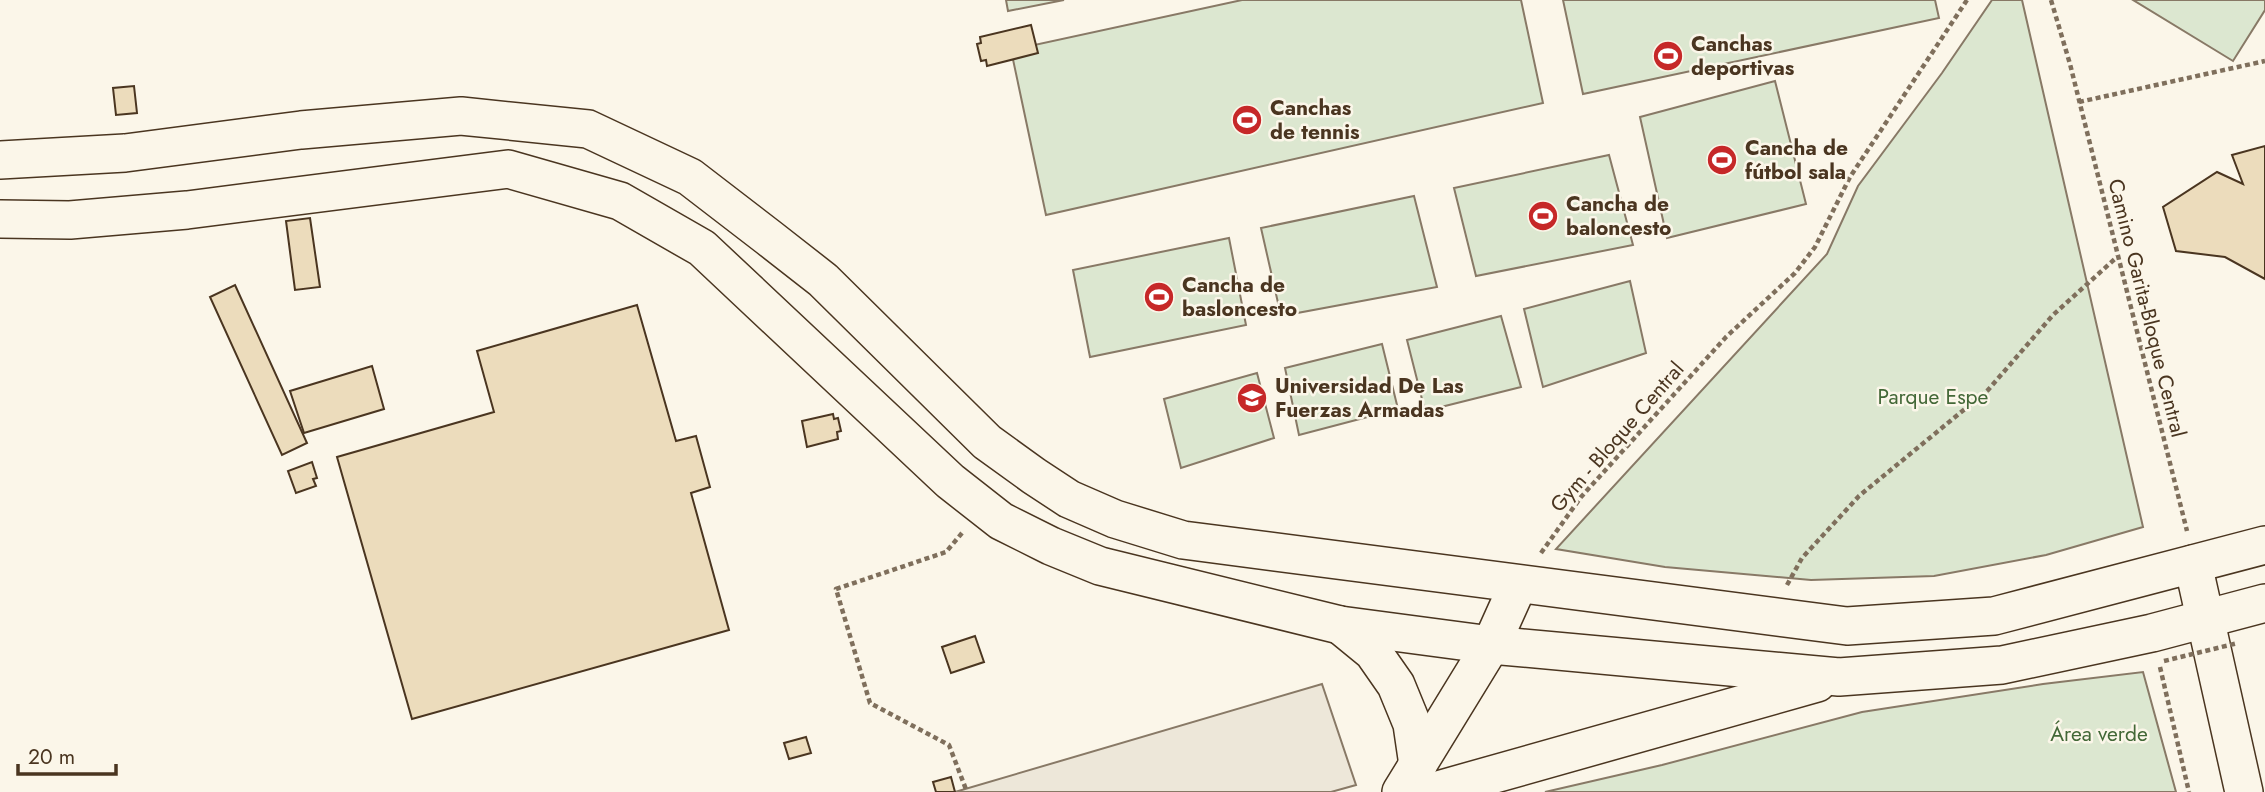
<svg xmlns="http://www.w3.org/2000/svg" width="2265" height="792" viewBox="0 0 2265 792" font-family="Jost,sans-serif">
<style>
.green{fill:#dce7d0;stroke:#887966;stroke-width:2}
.parking{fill:#ede7d9;stroke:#887966;stroke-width:2}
.building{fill:#ecdcbc;stroke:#4a3520;stroke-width:2}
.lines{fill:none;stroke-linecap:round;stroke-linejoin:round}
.minor-casing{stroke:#4a3520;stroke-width:40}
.path{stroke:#7f6f5c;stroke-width:4.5;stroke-dasharray:5 3.5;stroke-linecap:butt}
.minor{stroke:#fbf6e9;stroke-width:37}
.path-bridge{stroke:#7f6f5c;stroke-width:4.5;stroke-dasharray:5 3.5;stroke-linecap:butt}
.labels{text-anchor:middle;stroke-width:5;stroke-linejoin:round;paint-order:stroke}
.poi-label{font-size:21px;font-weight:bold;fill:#4a3520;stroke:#fbf6e9;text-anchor:start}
.street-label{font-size:21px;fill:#4a3520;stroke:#fbf6e9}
.park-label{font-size:21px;fill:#436837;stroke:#fbf6e9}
</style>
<rect width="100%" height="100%" fill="#fbf6e9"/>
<g class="green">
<polygon points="1006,0 1064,0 1008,11"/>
<polygon points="1242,0 1521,0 1543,103 1046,215 1011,50"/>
<polygon points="1563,0 1935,0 1939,18 1583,94"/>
<polygon points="1992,0 2022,0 2143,527 2046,555 1934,576 1811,580 1665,567 1556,549 1827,254 1858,186 1942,73"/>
<polygon points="2133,0 2265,0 2265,10 2233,61"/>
<polygon points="1775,81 1806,204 1667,238 1640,117"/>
<polygon points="1609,155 1633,245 1476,276 1454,188"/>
<polygon points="1414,196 1437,287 1281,316 1261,228"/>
<polygon points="1229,238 1246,325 1090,357 1073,270"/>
<polygon points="1630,281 1646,353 1543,387 1524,309"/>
<polygon points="1501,316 1521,387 1425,411 1407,340"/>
<polygon points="1382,344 1398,409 1299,435 1285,368"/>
<polygon points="1257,373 1274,438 1181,468 1164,399"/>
<polygon points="2143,672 2176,792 1545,792 1662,765 1862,712 2043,684"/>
</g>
<polygon class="parking" points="1322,684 1356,785 1331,792 955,792"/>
<g class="building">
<polygon points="1031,25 1038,53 987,66 986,60 981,61 977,44 981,43 980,37"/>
<polygon points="134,86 137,113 116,115 113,88"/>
<polygon points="2265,146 2265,279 2225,257 2176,251 2163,207 2217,172 2243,184 2232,155"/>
<polygon points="310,218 320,287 295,290 286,221"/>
<polygon points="235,285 307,443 282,455 210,297"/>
<polygon points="637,305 676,441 696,436 710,487 691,493 729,630 412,719 337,457 494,412 477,351"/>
<polygon points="372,366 384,409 304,433 290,391"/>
<polygon points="833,414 834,419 838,418 841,431 837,432 838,439 807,447 802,421"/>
<polygon points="312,462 317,478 313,479 316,486 296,493 288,471"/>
<polygon points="975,636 984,662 951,673 942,647"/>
<polygon points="806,737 811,753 789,759 784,743"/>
<polygon points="951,777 955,792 936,792 933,782"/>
</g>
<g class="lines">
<g class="minor-casing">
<g id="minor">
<polyline points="0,160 125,153 301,130 461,116 588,129 690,177 768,237 823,280 987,442 1034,476 1069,499 1115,519 1183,540 1847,626 1994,616 2265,545"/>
<polyline points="0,219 70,220 187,210 508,169 620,201 702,248 950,481 1001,521 1051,546 1100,566 1340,625 1491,645 1839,677 2002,665 2152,633 2265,603"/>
<polyline points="2193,564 2244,792"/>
<polyline points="1340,625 1373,652 1396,685 1412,724 1418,765"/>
<polyline points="1401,792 1491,645 1518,585"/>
<polyline points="1431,792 1817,683"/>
</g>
</g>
<g class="path">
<polyline points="2051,0 2070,64 2187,531"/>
<polyline points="2079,102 2265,61"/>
<polyline points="962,533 946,552 836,589 870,703 949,745 967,792"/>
<polyline points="1541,553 1581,497 1726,337 1795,273 1815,247 1850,177 1967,0"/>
<polyline points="1787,585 1802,558 1859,496 1988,390 2053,315 2117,257"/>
<polyline points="2160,667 2189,792"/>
</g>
<use href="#minor" class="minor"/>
<polyline class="path-bridge" points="2164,661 2238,643"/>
</g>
<defs>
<g id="stadium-disc" transform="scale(1.575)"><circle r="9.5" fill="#c62828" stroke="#fbf6e9"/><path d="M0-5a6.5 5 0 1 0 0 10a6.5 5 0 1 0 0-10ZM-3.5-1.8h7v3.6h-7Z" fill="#fff"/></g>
<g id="university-disc" transform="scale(1.575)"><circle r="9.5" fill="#c62828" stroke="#fbf6e9"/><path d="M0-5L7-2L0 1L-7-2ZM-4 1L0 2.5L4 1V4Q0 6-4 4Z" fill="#fff"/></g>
</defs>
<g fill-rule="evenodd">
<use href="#stadium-disc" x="1668" y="56"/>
<use href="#stadium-disc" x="1247" y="120"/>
<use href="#stadium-disc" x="1722" y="160"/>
<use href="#stadium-disc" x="1543" y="216"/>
<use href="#stadium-disc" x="1159" y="297"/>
<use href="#university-disc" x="1252" y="398"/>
</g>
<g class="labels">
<g class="poi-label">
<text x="1691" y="51">Canchas<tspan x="1691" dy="24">deportivas</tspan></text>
<text x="1270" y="115">Canchas<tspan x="1270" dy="24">de tennis</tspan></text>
<text x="1745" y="155">Cancha de<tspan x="1745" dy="24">fútbol sala</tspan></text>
<text x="1566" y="211">Cancha de<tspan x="1566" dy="24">baloncesto</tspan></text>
<text x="1182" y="292">Cancha de<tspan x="1182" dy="24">basloncesto</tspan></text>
<text x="1275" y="393">Universidad De Las<tspan x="1275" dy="24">Fuerzas Armadas</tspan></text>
</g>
<g class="street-label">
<text transform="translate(2147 308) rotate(76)" y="7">Camino Garita-Bloque Central</text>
<text transform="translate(1617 437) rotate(-49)" y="7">Gym - Bloque Central</text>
</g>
<g class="park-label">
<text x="1933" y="404">Parque Espe</text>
<text x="2099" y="741">Área verde</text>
</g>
</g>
<path d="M18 764v10h98v-10" fill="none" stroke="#4a3520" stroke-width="3.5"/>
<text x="28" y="764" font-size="21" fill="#4a3520" stroke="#fbf6e9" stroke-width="5" paint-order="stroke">20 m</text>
</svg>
